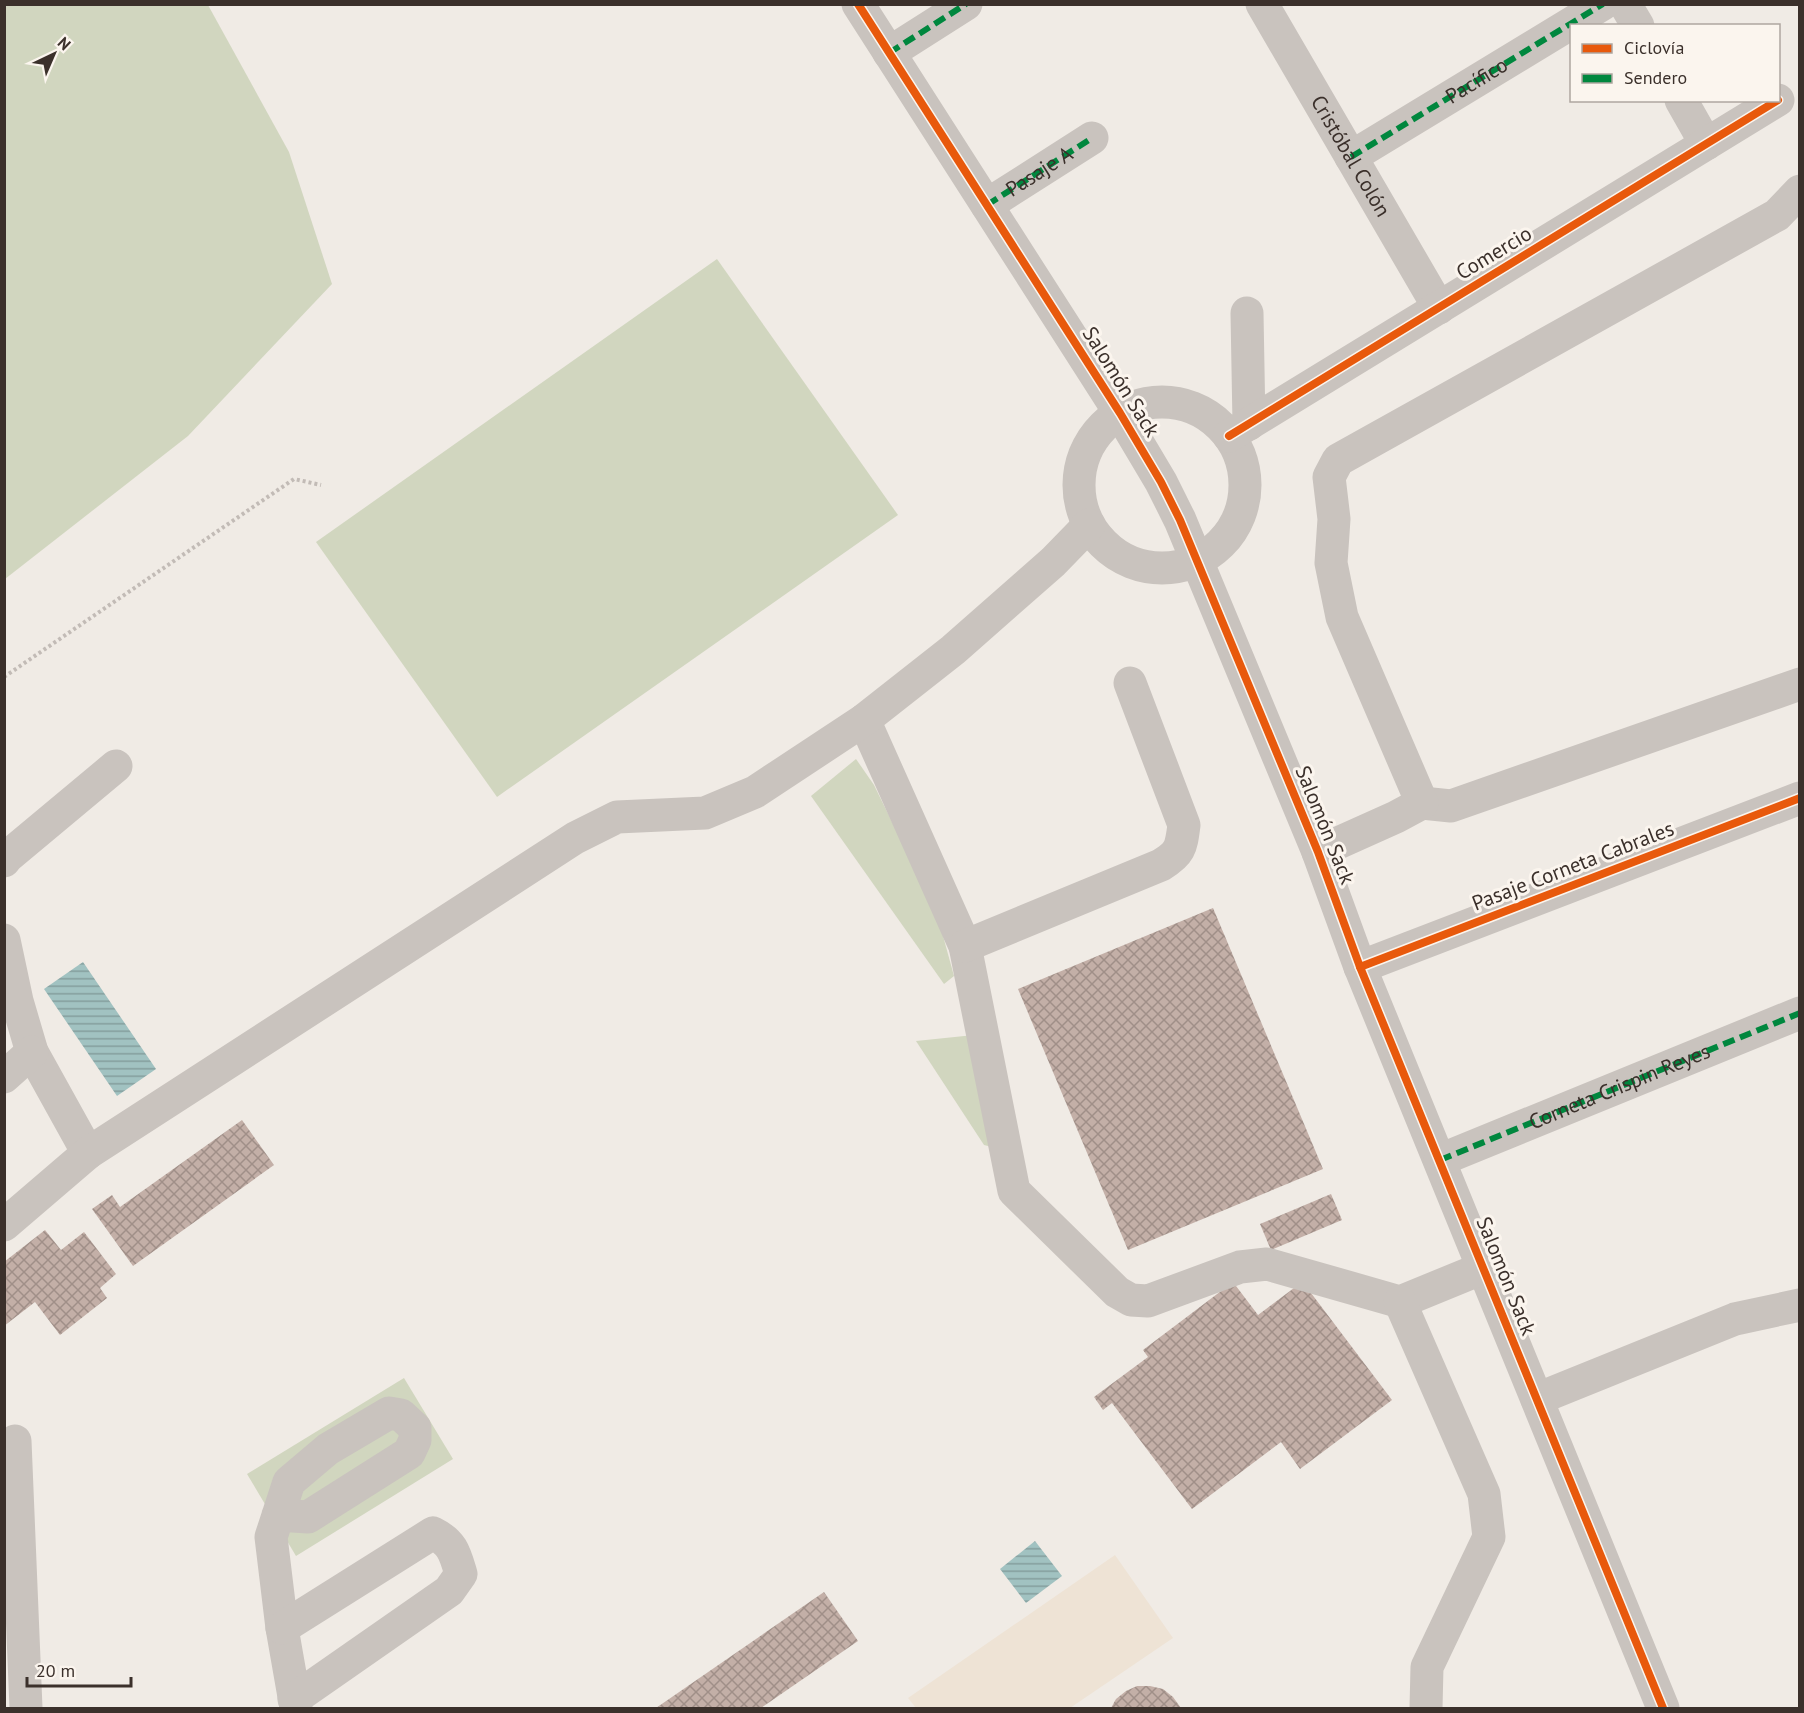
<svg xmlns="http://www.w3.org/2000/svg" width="1804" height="1713" viewBox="0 0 1804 1713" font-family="'PT Sans',sans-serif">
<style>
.grass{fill:#d1d6bf}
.plaza{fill:#eee3d5}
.water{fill:url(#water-rules)}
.building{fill:url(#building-cross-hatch)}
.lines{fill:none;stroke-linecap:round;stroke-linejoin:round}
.path{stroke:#c2bbb6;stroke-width:4;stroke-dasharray:3 3;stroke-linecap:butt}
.minor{stroke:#c9c3be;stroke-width:33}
.quiet{stroke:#00873e;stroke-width:6;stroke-dasharray:12 6;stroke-linecap:butt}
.cycleway-casing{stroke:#fbf5ee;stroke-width:11}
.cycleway{stroke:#e8590c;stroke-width:8}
.labels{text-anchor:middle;stroke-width:6;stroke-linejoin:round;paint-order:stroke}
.street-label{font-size:21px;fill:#3b302b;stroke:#fbf5ee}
</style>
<defs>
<pattern id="water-rules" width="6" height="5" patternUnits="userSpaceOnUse" patternTransform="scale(1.5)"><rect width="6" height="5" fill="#a1c2c1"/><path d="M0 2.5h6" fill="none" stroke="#849e9d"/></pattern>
<pattern id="building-cross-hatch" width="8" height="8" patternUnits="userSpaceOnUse" patternTransform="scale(1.5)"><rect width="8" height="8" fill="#c3afa7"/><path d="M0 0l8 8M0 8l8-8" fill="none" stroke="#a08f88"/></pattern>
</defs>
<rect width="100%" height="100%" fill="#f0ebe5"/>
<g class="grass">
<polygon points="5,4 208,5 289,152 332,284 188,436 5,579"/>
<polygon points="717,259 898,515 497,797 316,542"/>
<polygon points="856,759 874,785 937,914 954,976 944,984 811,796"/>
<polygon points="974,1035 992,1147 984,1145 916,1041"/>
<polygon points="404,1378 453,1459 296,1556 247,1474"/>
</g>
<polygon class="plaza" points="1115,1555 1173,1638 1070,1708 916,1708 908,1698"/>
<g class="water">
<polygon points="83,962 156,1069 117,1096 44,989"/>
<polygon points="1035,1541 1062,1576 1026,1603 1000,1569"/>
</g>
<g class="building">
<polygon points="1213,908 1323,1169 1128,1250 1018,989"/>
<polygon points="242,1120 274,1165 133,1266 92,1209 112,1195 120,1207"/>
<polygon points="1331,1194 1342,1220 1271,1250 1260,1224"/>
<polygon points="45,1230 61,1250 84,1232 116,1274 100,1288 107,1298 60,1335 35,1302 4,1326 4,1262"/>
<polygon points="1233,1282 1258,1315 1294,1288 1311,1293 1392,1400 1300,1469 1281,1442 1192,1509 1112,1403 1103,1410 1094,1397 1148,1357 1143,1350"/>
<polygon points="824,1592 858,1641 761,1708 656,1708"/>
<polygon points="1137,1686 1150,1686 1163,1689 1173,1697 1181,1708 1111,1708 1116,1699 1126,1691"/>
</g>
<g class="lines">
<polyline class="path" points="4,677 294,479 321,485"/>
<g class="minor">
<polyline points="858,4 1120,413 1161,482 1180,520 1318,852 1360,967 1663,1708"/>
<path id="s1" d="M1262,4L1439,308"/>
<polyline points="1625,4 1638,26"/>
<polyline points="889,53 966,4"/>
<polyline points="1681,100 1706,144"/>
<polyline points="1351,157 1603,4"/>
<path id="s2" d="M987,205L1092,138"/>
<polyline points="1247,313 1249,424"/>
<circle cx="1162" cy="485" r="83"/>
<polyline points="1229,436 1778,100"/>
<polyline points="864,720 965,946 1014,1191 1117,1292 1131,1300 1148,1301 1240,1267 1267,1264 1400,1302 1483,1268"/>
<polyline points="1422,803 1451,806 1800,684"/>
<polyline points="1318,852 1396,817 1422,803 1342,617 1331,563 1334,519 1329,477 1338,460 1777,215 1800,191"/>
<polyline points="4,861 7,857 116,766"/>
<polyline points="4,940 17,1001 32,1052 88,1153"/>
<path d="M965,946L1161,865C1181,853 1181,847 1184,825L1130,683"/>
<polyline points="1360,967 1800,798"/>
<polyline points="4,1077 32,1052"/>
<path id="s3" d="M1440,1160L1800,1013"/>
<polyline points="4,1225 88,1153 575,838 617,817 705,813 755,792 864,720 953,650 1053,562 1089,525"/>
<polyline points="1400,1302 1484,1494 1489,1537 1427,1667 1426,1708"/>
<polyline points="1537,1399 1735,1319 1800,1305"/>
<polyline points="15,1441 26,1708"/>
<polyline points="278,1515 308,1517 409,1453 415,1440 415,1428 401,1415 389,1413 328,1449 289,1482 271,1537 282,1628 296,1708"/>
<path d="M282,1628L433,1533C453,1543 455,1554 461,1574L449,1591L294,1699"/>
</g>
<g class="quiet">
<polyline points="889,53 966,4"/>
<path id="s4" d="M1351,157L1603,4"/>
<polyline points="987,205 1092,138"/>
<polyline points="1440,1160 1800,1013"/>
</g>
<g class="cycleway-casing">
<g id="cycleway">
<polyline points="858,4 1120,413 1161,482 1180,520 1318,852 1360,967 1663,1708"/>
<polyline points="1229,436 1778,100"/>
<polyline points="1360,967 1800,798"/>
</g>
</g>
<use href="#cycleway" class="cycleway"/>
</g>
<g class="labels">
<g class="street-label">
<text dy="7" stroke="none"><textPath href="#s4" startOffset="147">Pacífico</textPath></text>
<text dy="7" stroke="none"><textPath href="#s1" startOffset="176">Cristóbal Colón</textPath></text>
<text dy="7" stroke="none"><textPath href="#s2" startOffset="62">Pasaje A</textPath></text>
<text transform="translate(1494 253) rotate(-31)" y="7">Comercio</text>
<text transform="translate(1121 382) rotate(58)" y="7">Salomón Sack</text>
<text transform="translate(1325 825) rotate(68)" y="7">Salomón Sack</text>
<text transform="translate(1573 866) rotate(-21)" y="7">Pasaje Corneta Cabrales</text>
<text dy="7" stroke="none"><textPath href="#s3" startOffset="194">Corneta Crispin Reyes</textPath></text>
<text transform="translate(1506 1276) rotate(68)" y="7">Salomón Sack</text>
</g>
</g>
<rect width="1804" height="1713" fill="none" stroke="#3b302b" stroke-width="12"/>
<rect x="1570" y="24" width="210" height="78" fill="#fbf5ee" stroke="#aea6a0" stroke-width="1.5"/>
<rect x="1582" y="44" width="30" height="9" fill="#e8590c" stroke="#aea6a0" stroke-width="1.5"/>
<text x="1624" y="54" font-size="18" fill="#3b302b">Ciclovía</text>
<rect x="1582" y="74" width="30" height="9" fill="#00873e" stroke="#aea6a0" stroke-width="1.5"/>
<text x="1624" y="84" font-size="18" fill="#3b302b">Sendero</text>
<g transform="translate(54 54) rotate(44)" stroke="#fbf5ee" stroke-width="4.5" paint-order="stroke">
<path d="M0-4.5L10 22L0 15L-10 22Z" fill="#3b302b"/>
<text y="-9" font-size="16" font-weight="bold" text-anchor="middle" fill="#3b302b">N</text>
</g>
<path d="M27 1677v9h104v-9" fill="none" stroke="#3b302b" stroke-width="3"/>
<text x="36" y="1677" font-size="18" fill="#3b302b" stroke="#fbf5ee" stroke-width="4.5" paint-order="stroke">20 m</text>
</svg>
